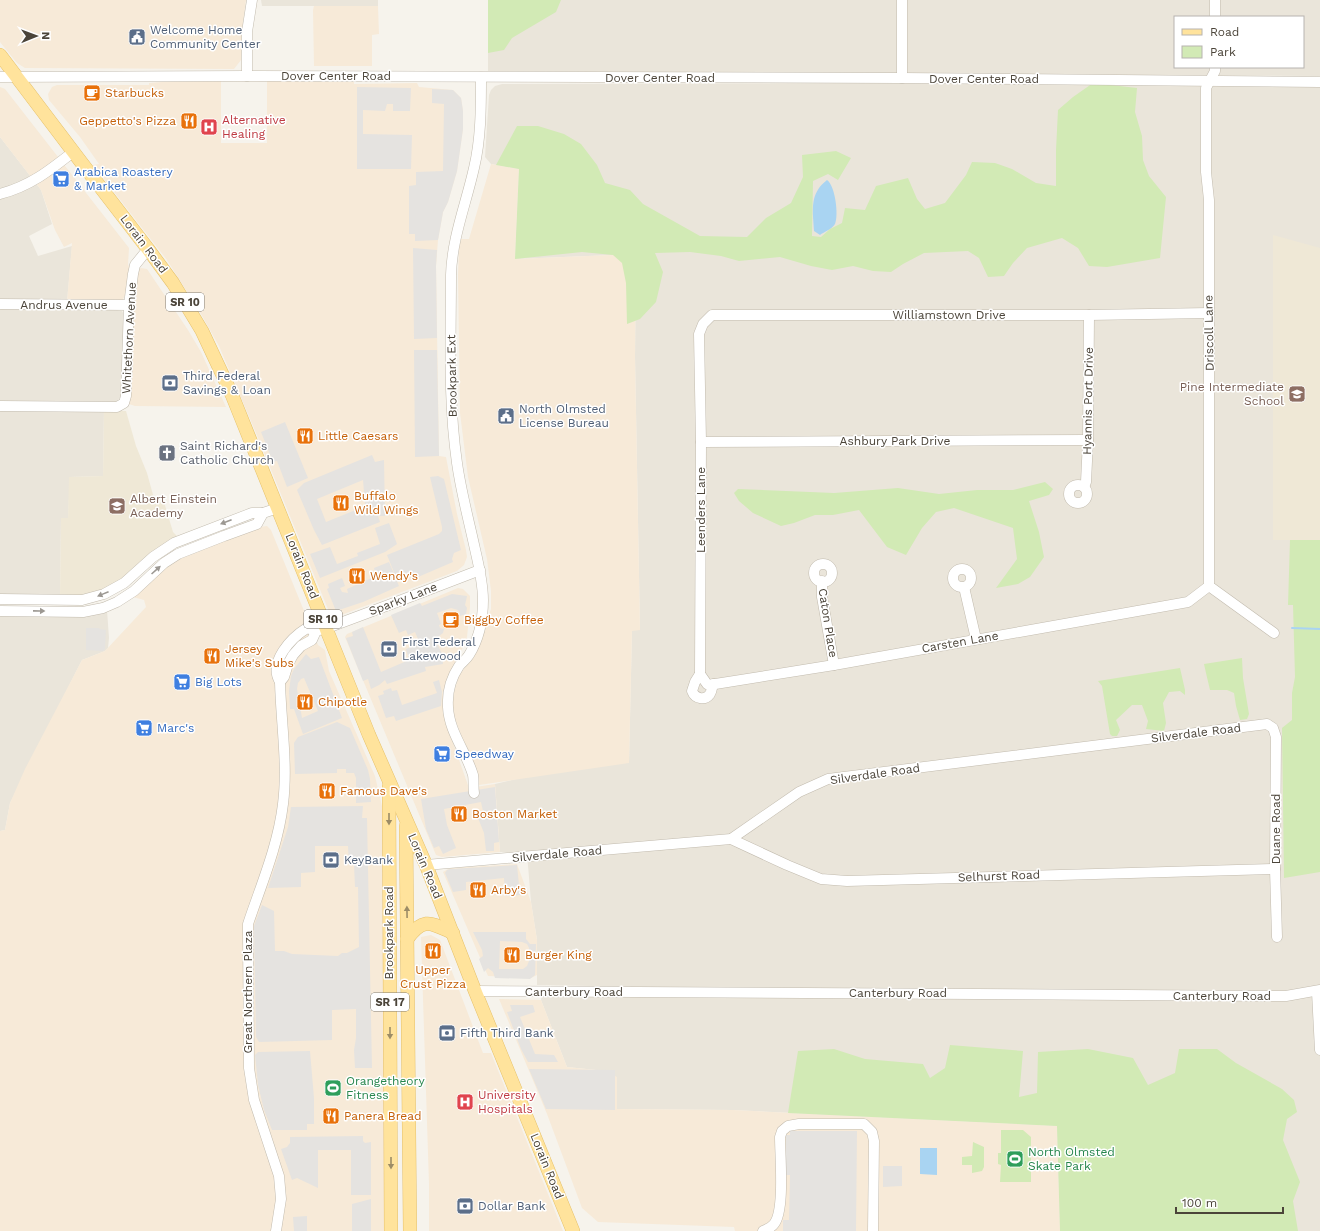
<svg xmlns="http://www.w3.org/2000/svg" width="1320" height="1231" viewBox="0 0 1320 1231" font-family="'Work Sans',sans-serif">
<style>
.residential{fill:#eae5da;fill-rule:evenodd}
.commercial{fill:#f7ead8}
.education{fill:#efe8d6}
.green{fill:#d2eab5}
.parking{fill:#e5e3e0;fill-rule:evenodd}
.water{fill:#a9d4f2}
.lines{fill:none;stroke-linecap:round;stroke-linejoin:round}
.stream{stroke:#a9d4f2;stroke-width:2}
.minor-casing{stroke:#c2bbae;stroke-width:11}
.major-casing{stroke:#e6c16a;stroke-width:14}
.minor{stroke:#fff;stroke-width:10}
.major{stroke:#ffe39c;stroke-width:13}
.oneway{fill:#9c9892}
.oneway2{fill:#9c8c66}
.labels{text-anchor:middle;stroke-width:3;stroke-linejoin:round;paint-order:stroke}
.shield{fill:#fff;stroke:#817c74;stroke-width:1}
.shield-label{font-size:11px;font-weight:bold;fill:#4b4439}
.service-label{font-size:12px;fill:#4e5e75;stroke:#fff;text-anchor:start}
.street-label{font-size:12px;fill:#4b4439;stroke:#fff}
.food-label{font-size:12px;fill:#c56008;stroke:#fff;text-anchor:start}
.health-label{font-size:12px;fill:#be3a42;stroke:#fff;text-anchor:start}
.shop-label{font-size:12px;fill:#366cbe;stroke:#fff;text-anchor:start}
.education-label{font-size:12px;fill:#785e54;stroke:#fff;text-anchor:end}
.worship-label{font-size:12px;fill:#5b616d;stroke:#fff;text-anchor:start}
.leisure-label{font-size:12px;fill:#27864d;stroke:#fff;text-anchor:start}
</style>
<rect width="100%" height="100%" fill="#f6f3ec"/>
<g class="residential">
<polygon points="261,0 378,0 378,6 262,6"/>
<path d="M488,0H1320V76L488,71ZM1175,17H1303V67H1175Z"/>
<polygon points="864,83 1320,85 1320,987 1298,992 696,988 537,985 537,940 531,902 527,853 500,852 495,784 520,778 629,762 632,630 640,630 635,357 636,254 515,259 519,169 491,164 485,157 489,95 491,90 495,86 502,84"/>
<polygon points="0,137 41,190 52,224 29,236 38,256 72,246 67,302 117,310 122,311 125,317 123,394 115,403 104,410 103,476 70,477 68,519 61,519 60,597 0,595"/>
<polygon points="107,610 109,638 108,648 105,651 82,660 10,803 5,830 0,831 0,616 78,617"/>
<polygon points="1320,994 1320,1231 1060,1231 1057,1126 733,1110 617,1109 606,1071 567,1067 541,1000 542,995 1283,1001"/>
</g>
<g class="commercial">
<polygon points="0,0 246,0 242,30 241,60 234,69 25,68 17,63 0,42"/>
<polygon points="314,6 378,6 379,34 372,35 372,66 314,66 313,10"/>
<polygon points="174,81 221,81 221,143 267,143 267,81 330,82 354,81 354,84 417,83 419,87 453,90 461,98 463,111 463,129 457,171 448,202 443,212 438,240 436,266 439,456 446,457 457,514 466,550 467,557 464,565 457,571 344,614 334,615 330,614 256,433 219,346 201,314 167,260 93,165 99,164 80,137 49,100 48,94 52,87 57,85 149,85 149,83"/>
<polygon points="0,87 5,89 129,248 128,265 130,267 127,291 122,301 67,302 72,243 64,247 55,230 41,190 0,137"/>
<polygon points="491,164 519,169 515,259 636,254 635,357 640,630 632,631 629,763 479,785 454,716 452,699 459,675 474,657 491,609 491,591 487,559 468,477 460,413 458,275 459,247 461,239 469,239"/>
<polygon points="141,268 147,269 188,330 201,352 226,407 135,406 129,404 135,277 138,270"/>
<polygon points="267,526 271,530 318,645 325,650 329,671 375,776 385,819 386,1231 0,1231 0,831 5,830 10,803 25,769 82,660 105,651 146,607 144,600 133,597 155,576 175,561 260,527"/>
<polygon points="458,588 463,589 470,596 470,607 467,637 443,694 447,726 469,788 495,784 500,852 442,857 436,855 345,637 347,634 352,632"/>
<polygon points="517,864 531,902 537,940 537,975 531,978 488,976 443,872 450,868"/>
<polygon points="431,935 440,940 483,1053 491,1053 563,1231 429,1231 429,1184 421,937"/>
<polygon points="499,999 541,1000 567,1067 606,1071 617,1077 617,1109 733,1110 1057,1126 1060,1231 735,1231 734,1227 598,1222 582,1208 547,1114"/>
</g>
<g class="education">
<polygon points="1273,235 1320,248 1320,540 1273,540"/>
<polygon points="104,410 126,411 136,446 147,473 155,502 164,502 173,532 178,537 157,548 122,581 108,589 75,597 60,597 61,518 68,518 69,477 103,476"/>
</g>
<g class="green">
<polygon points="488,0 561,0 556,12 512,38 504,50 488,53"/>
<polygon points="1093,83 1137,88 1135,112 1142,136 1143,160 1149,176 1166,197 1160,258 1107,267 1089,266 1078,248 1062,238 1027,248 1013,263 1004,276 988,277 979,258 968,251 924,253 903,264 891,272 873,271 853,266 832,270 811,266 780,257 739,261 721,256 690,252 655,253 663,272 656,302 640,319 627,324 626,283 622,263 613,255 582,252 515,259 519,169 496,165 517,126 538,126 564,134 581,144 597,165 605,183 630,190 643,204 700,236 747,237 766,218 791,203 803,177 802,155 836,151 851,158 838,180 828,174 813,181 812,236 821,237 830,229 842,223 845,208 865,210 876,186 908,178 917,199 925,209 945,203 966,175 972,162 995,163 1012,169 1036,183 1056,186 1056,150 1058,110 1073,97"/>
<polygon points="1045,482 1053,489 1049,495 1029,501 1039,532 1044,557 1030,577 1018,584 996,588 1017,559 1013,528 954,508 936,512 922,528 906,555 887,547 859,510 833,515 815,515 794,523 781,526 753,513 739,501 734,493 738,489 834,493 898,488 939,494 977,490 1013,490"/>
<polygon points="1290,540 1320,540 1320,872 1284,878 1282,728 1292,720 1292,693 1295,677 1293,605 1288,605"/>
<polygon points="1242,658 1243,678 1249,714 1247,719 1240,720 1236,706 1234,693 1227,690 1210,690 1206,673 1204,664"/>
<polygon points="1180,668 1185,690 1185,695 1180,691 1169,692 1163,703 1166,723 1164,731 1146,729 1148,721 1142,705 1132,705 1116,720 1120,730 1117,736 1112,736 1110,734 1102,686 1098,681"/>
<polygon points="950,1045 1023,1051 1019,1097 1037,1093 1038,1052 1088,1049 1133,1058 1148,1085 1175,1073 1179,1049 1217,1049 1236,1063 1282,1089 1294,1100 1297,1112 1287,1119 1283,1140 1300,1182 1293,1201 1298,1231 1060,1231 1057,1126 788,1113 798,1051 834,1049 865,1059 923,1064 930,1078 945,1068"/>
<polygon points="1001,1130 1023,1130 1031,1137 1031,1182 1000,1182 1001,1165 998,1164 998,1153 1001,1153"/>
<polygon points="973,1142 984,1147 984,1167 982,1171 972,1173 972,1165 962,1165 962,1157 972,1156"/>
</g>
<g class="parking">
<polygon points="357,87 411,88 410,111 393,111 393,104 387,104 385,111 363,110 363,134 412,135 411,169 357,169"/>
<polygon points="432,89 453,90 461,98 463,111 463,129 457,171 448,202 443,212 438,240 415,241 415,234 409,234 409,186 416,185 416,172 443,171 444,104 432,103"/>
<polygon points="413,248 437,250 436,266 437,338 414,339"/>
<polygon points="414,350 437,350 439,456 415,457"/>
<polygon points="285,422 308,478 287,487 277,461 273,462 261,432"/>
<path d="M372,455L375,462L384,460L385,516H378L380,522L322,545L314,530L297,490L304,483ZM363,480L365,505H369L370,507L367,512H365L363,507L326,522L317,499Z"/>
<polygon points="438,476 444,479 461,550 454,553 452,559 453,562 418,577 416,574 398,582 387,555 439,534 442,531 442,527 430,477"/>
<polygon points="389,523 397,544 385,552 320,578 310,554 330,547 337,564 358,556 357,553 380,544 375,528"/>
<polygon points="389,562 399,586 363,602 336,611 327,589 329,588 328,584 342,578 345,586 340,588 342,592 348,593 347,589 376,576 374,568"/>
<polygon points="452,594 467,596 465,605 467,608 466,614 460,616 460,613 458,610 451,608 437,613 441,624 439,625 440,628 444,629 443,633 435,639 442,654 443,664 425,667 426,671 387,684 385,680 379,685 371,689 368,679 363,681 346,638 353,636 352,632 363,627 381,672 409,660 406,649 413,646 411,642 418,639 415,632 408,635 406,630 399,633 391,615 420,603 422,606"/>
<polygon points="86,628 99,628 100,629 106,630 105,649 103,651 86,650"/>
<path d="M306,654L311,659L319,657L342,718L303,734L294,709H290L289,691L291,676L294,669ZM304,678L318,711L302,718L297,689L298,683L301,679Z"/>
<polygon points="439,680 442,692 441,706 396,721 394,716 386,718 378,696 384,694 383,691 391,688 392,691 397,690 402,705 437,693 433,682"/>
<polygon points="337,722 350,728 368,770 370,779 371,802 356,803 356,778 354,773 346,773 346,769 337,769 337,773 295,774 294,743 298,737"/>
<polygon points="495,787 499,842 494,843 494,851 486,851 484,833 478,818 483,811 481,802 444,809 447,825 456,848 443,854 439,846 434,848 426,829 421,799"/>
<polygon points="363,806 362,818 367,818 372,1068 355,1068 354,1050 356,1038 356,1009 332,1010 332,1040 259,1042 256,1037 254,926 262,905 274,911 275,951 284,951 292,954 338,956 342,953 347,953 359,947 358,887 355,887 354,865 349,865 348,846 315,846 315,872 301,873 301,887 268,888 288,827 291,807"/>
<polygon points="517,865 520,895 505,896 504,878 466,882 466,890 453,892 445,873 447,870 450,869"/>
<path d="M473,932H526V939L530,944H536L535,975L530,979L495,978L493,972L488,968L484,972L479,959L483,956L482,950ZM500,941L522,942L527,944L529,948V961L527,966L523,969H499Z"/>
<polygon points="510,1005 533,1005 535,1012 520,1017 535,1054 554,1055 558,1062 528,1062 521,1049 507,1012 512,1011"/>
<polygon points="310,1051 314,1098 314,1124 307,1124 307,1130 272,1130 264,1110 258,1085 255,1055 258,1052"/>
<polygon points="529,1069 615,1070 615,1110 546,1109"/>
<polygon points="790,1131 857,1131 856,1231 783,1231 783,1220 789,1220 790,1175 786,1175 786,1135 790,1135"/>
<polygon points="363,1136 363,1141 365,1143 371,1142 371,1195 351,1195 351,1150 318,1150 318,1188 297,1178 292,1180 281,1149 287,1147 290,1143 290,1137"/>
<polygon points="883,1166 902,1166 902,1186 883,1187"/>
<polygon points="371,1199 371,1231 352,1231 352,1204"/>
<polygon points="307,1216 307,1231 294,1231 293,1217"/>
</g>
<g class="water">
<path d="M827,180C835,185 839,215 835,224C832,229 824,232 820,235L814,231C813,210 809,194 827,180Z"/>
<polygon points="920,1148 937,1148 937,1175 920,1174"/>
</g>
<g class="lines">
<polyline class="stream" points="1292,628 1320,629"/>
<g class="minor-casing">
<g id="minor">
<polyline points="902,0 902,78"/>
<polyline points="1215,17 1215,0"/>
<polyline points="247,76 247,32 252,0"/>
<polyline points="0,77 247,76 902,78 1320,82"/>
<path d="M0,194C30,186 49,171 73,152"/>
<polyline points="0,304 129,305"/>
<polyline points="1209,313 1089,315 712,315 703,324 699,334 701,442 700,674 707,684 709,685 834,665 1188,602 1209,586"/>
<polyline points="0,406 117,407 124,403 126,396 129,305 133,274 135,265 148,249"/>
<polyline points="701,442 1088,440"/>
<circle cx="1078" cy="494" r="9"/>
<polyline points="1084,487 1086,482 1088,440 1089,315"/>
<circle cx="823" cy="573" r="9"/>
<circle cx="962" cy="578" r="9"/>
<polyline points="822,581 822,597 834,665"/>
<polyline points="1209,586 1209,200 1206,172 1206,88 1215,71 1215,67"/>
<polyline points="1209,586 1274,633"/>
<polyline points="964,587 976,639"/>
<polyline points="0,599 82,600 104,594 124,583 153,557 174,543 252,513 263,513 278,508"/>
<polyline points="0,611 83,612 103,608 117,602 134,591 164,563 178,554 224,536 257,524 263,513"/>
<path d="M700,674L695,682L692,691C695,699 705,701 710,694C712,691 712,687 713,684"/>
<polyline points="280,682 284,677 288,664 293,655 301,646 312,640 316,631"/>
<path d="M474,793C473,787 474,780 473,775C466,751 449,732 448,707C447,692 451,678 459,666C462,662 466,660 469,655C479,639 483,619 483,600C483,583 479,566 475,549C469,521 461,492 457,463C448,401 451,338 451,275C452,238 466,204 474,168C481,139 481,108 481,77"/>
<polyline points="731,839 787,865 821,879 847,881 1275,869"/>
<polyline points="426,865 731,839 799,792 828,779 1267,724 1273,728 1276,737 1275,869 1277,937"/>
<polyline points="475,991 1286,996 1320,990"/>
<polyline points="1317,992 1320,1050"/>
<path d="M276,1231L281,1199L279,1176L254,1100L249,1068L248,932V924C261,885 278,846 283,804C288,764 281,723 280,682C268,662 291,638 307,628L316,631L327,628L394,603L480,570"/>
<path d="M763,1231C767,1229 771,1228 774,1224C785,1211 780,1156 780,1137L782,1131L788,1126L799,1124H864L872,1132L874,1141L873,1231"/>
</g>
</g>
<g class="major-casing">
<g id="major">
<polyline points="0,55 81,162 148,249 173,283 202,331 232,395 369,735 426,865 475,991 573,1231"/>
<polyline points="389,786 391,1231"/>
<polyline points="406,826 410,1231"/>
<path d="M407,939C424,916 431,923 453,933"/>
</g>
</g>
<use href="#minor" class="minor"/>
<use href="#major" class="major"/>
</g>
<defs><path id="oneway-solid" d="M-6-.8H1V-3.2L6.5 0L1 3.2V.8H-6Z"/></defs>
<g class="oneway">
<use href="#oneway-solid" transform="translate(226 522) rotate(159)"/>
<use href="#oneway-solid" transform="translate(156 570) rotate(-42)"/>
<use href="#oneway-solid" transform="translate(103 594) rotate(158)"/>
<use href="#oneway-solid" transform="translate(39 611) rotate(1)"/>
</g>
<g class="oneway2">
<use href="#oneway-solid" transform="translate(389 819) rotate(90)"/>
<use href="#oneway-solid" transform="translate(407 912) rotate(-91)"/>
<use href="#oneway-solid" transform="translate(390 1033) rotate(90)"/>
<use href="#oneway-solid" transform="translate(391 1163) rotate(90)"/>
</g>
<defs>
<g id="civic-square" transform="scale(0.9)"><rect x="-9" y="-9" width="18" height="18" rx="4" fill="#5c6f8a" stroke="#fff"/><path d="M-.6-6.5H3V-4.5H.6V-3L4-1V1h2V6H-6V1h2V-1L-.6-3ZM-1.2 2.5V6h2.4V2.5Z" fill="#fff"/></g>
<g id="cafe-square" transform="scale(0.9)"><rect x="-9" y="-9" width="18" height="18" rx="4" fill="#e8710a" stroke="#fff"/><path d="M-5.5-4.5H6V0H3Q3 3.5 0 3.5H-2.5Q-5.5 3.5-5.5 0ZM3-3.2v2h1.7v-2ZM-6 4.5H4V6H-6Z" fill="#fff"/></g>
<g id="restaurant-square" transform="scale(0.9)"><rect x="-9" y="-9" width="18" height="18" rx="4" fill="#e8710a" stroke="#fff"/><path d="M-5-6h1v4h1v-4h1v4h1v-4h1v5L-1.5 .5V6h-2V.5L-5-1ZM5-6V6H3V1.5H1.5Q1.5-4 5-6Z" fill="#fff"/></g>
<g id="hospital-square" transform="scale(0.9)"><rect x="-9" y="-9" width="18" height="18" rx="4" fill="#e0444e" stroke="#fff"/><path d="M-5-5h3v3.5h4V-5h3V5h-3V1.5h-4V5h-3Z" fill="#fff"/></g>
<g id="supermarket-square" transform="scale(0.9)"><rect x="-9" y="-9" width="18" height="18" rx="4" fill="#3f7fe0" stroke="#fff"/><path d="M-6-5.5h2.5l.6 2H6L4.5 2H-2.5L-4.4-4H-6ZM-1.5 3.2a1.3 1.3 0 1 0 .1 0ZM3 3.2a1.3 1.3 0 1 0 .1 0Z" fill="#fff"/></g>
<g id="bank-square" transform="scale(0.9)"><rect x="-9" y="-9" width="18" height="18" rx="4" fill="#5c6f8a" stroke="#fff"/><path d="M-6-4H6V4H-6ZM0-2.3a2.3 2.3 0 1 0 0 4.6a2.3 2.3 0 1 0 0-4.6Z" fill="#fff"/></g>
<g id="school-square" transform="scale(0.9)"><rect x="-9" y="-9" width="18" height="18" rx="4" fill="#8d6e63" stroke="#fff"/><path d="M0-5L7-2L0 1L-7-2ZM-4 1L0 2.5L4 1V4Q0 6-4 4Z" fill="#fff"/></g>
<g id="church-square" transform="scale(0.9)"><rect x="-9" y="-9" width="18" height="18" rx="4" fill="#6b7280" stroke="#fff"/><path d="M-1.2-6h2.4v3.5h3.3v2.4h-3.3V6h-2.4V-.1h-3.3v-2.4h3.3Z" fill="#fff"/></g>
<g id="stadium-square" transform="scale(0.9)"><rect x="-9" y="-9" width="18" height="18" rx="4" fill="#2e9e5b" stroke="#fff"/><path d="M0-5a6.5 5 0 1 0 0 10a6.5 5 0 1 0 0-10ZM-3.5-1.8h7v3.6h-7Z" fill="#fff"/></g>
</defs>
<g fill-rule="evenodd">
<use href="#civic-square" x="137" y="37"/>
<use href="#cafe-square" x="92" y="93"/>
<use href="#restaurant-square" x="189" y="121"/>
<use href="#hospital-square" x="209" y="127"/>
<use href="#supermarket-square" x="61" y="179"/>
<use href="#bank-square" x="170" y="383"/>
<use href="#school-square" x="1297" y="394"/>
<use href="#civic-square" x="506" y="416"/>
<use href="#restaurant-square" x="305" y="436"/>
<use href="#church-square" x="167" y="453"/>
<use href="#restaurant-square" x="341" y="503"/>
<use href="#school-square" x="117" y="506"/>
<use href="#restaurant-square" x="357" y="576"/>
<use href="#cafe-square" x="451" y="620"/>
<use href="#bank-square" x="389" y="649"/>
<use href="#restaurant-square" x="212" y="656"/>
<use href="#supermarket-square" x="182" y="682"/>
<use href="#restaurant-square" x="305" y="702"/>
<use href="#supermarket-square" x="144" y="728"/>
<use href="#supermarket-square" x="442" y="754"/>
<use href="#restaurant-square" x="327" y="791"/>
<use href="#restaurant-square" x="459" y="814"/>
<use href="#bank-square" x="331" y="860"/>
<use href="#restaurant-square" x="478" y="890"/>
<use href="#restaurant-square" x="433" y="951"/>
<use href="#restaurant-square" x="512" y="955"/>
<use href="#bank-square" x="447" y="1033"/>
<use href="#stadium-square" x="333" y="1088"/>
<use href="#hospital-square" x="465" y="1102"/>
<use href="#restaurant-square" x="331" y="1116"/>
<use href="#stadium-square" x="1015" y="1159"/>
<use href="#bank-square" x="465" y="1206"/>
</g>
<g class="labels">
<g class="shield">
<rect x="166" y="293" width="38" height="18" rx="3"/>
<rect x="304" y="610" width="38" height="18" rx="3"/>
<rect x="371" y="993" width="38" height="18" rx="3"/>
</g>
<g class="shield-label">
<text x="185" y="306">SR 10</text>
<text x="323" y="623">SR 10</text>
<text x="390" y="1006">SR 17</text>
</g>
<g class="service-label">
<text x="150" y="34">Welcome Home<tspan x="150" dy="14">Community Center</tspan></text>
<text x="183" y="380">Third Federal<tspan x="183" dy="14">Savings &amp; Loan</tspan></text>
<text x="519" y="413">North Olmsted<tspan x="519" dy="14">License Bureau</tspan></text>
<text x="402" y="646">First Federal<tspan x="402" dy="14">Lakewood</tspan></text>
<text x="344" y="864">KeyBank</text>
<text x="460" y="1037">Fifth Third Bank</text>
<text x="478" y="1210">Dollar Bank</text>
</g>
<g class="street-label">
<text x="336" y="80">Dover Center Road</text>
<text x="660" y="82">Dover Center Road</text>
<text x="984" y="83">Dover Center Road</text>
<text transform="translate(144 244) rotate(53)" y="4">Lorain Road</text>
<text x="64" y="309">Andrus Avenue</text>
<text x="949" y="319">Williamstown Drive</text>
<text transform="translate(1209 333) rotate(-91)" y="4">Driscoll Lane</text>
<text transform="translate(129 338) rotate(-87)" y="4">Whitethorn Avenue</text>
<text transform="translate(452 376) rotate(-91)" y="4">Brookpark Ext</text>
<text transform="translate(1088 401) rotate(-89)" y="4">Hyannis Port Drive</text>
<text x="895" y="445">Ashbury Park Drive</text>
<text transform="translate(701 510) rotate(-90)" y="4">Leenders Lane</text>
<text transform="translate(302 566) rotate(68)" y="4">Lorain Road</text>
<text transform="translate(403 599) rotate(-21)" y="4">Sparky Lane</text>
<text transform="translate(828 623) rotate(81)" y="4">Caton Place</text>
<text transform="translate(960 642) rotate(-10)" y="4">Carsten Lane</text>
<text transform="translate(1196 733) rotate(-7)" y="4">Silverdale Road</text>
<text transform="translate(875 774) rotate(-8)" y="4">Silverdale Road</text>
<text transform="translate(1276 829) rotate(-90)" y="4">Duane Road</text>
<text transform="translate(557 854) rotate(-5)" y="4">Silverdale Road</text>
<text transform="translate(425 866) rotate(67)" y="4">Lorain Road</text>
<text transform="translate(999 876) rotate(-2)" y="4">Selhurst Road</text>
<text transform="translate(389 933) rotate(-90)" y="4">Brookpark Road</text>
<text transform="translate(248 992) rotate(-90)" y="4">Great Northern Plaza</text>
<text x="574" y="996">Canterbury Road</text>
<text x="898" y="997">Canterbury Road</text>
<text x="1222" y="1000">Canterbury Road</text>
<text transform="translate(547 1166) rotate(68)" y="4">Lorain Road</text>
</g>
<g class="food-label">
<text x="105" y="97">Starbucks</text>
<text x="176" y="125" text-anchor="end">Geppetto's Pizza</text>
<text x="318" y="440">Little Caesars</text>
<text x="354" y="500">Buffalo<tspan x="354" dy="14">Wild Wings</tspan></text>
<text x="370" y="580">Wendy's</text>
<text x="464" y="624">Biggby Coffee</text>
<text x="225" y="653">Jersey<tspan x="225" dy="14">Mike's Subs</tspan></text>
<text x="318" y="706">Chipotle</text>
<text x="340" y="795">Famous Dave's</text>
<text x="472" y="818">Boston Market</text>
<text x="491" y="894">Arby's</text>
<text x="525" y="959">Burger King</text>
<text x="433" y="974" text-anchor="middle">Upper<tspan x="433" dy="14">Crust Pizza</tspan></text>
<text x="344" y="1120">Panera Bread</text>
</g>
<g class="health-label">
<text x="222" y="124">Alternative<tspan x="222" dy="14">Healing</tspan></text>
<text x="478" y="1099">University<tspan x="478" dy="14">Hospitals</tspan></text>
</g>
<g class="shop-label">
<text x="74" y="176">Arabica Roastery<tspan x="74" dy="14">&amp; Market</tspan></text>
<text x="195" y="686">Big Lots</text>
<text x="157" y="732">Marc's</text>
<text x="455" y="758">Speedway</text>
</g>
<g class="education-label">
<text x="1284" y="391">Pine Intermediate<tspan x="1284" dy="14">School</tspan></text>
<text x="130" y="503" text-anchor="start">Albert Einstein<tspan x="130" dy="14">Academy</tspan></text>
</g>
<g class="worship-label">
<text x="180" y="450">Saint Richard's<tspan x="180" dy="14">Catholic Church</tspan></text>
</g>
<g class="leisure-label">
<text x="346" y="1085">Orangetheory<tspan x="346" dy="14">Fitness</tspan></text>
<text x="1028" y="1156">North Olmsted<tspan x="1028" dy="14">Skate Park</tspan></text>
</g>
</g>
<rect x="1174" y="16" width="130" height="52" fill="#ffffff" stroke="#b7b4b0"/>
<rect x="1182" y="29" width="20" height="6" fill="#ffe39c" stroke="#b7b4b0"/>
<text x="1210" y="36" font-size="12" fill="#4b4439">Road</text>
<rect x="1182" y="46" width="20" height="12" fill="#d2eab5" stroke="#b7b4b0"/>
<text x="1210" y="56" font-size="12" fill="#4b4439">Park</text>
<g transform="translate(36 36) rotate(89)" stroke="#ffffff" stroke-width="3" paint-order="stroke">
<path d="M0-3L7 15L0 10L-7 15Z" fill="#4b4439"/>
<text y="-6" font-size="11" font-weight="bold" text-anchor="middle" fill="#4b4439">N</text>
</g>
<path d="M1176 1207v6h107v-6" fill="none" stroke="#4b4439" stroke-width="2"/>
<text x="1182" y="1207" font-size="12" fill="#4b4439" stroke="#ffffff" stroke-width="3" paint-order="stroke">100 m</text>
</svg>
